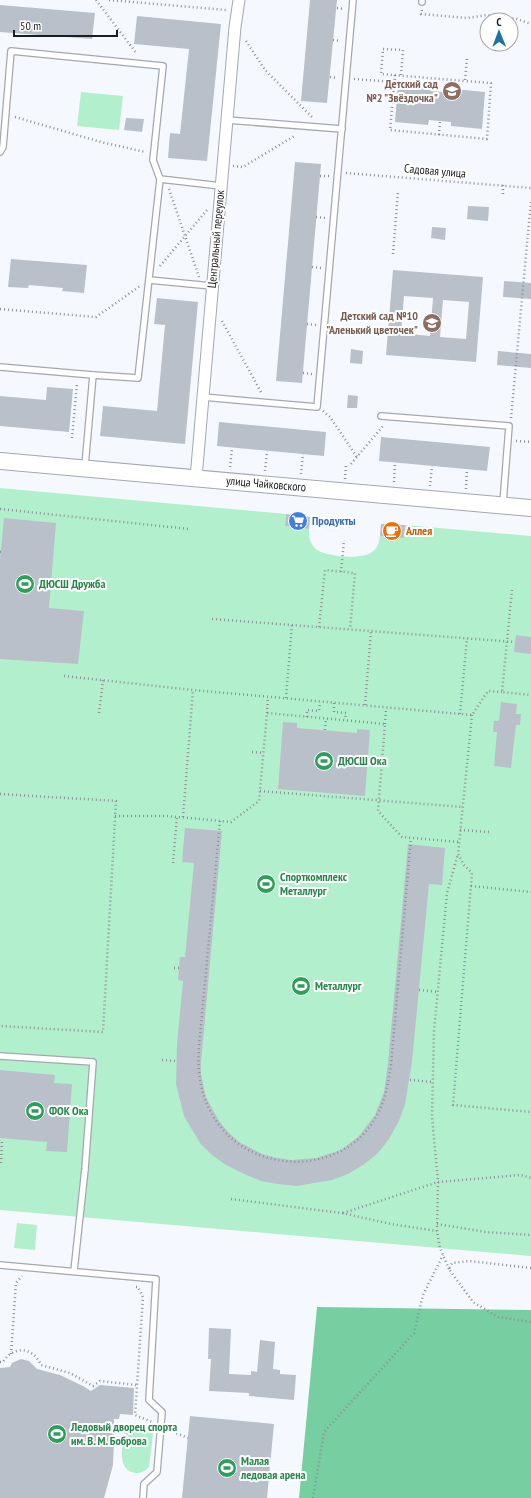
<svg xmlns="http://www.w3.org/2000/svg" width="531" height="1498" viewBox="0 0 531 1498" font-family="'PT Sans Narrow',sans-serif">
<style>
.green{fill:#b2f0cd}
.forest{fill:#77cea0}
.building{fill:#b9c0ca;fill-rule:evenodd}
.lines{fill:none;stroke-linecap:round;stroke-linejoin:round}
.lane-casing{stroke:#a2a8b2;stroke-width:8}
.street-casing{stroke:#a2a8b2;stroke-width:13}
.secondary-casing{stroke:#a2a8b2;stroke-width:18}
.path{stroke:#8c9094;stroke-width:2.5;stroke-dasharray:1 3;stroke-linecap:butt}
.lane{stroke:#fff;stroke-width:5.5}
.street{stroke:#fff;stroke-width:11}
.secondary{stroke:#fff;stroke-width:16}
.labels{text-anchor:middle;stroke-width:4;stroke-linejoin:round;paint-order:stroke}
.education-label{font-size:12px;font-weight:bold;fill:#785e54;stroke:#fff;text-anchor:end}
.street-label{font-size:12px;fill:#1b1e21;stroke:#fff}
.shop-label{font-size:12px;font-weight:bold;fill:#366cbe;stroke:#fff;text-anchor:start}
.food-label{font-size:12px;font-weight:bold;fill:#c56008;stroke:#fff;text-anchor:start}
.leisure-label{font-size:12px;font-weight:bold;fill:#27864d;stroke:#fff;text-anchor:start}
</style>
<rect width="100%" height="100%" fill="#f5f9ff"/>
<g class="green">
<polygon points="81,92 123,96 119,130 77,126"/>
<path d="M0,488L286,514L285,526L309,529C309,536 309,543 316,549C325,557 363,560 372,552C378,548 379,542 380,536L403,538L405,525L531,536V1256L0,1210Z"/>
<polygon points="17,1223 37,1225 35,1250 14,1248"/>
<path d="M137,1423C145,1424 151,1426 153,1434L149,1467C145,1471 142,1473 136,1473C116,1471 122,1444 125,1431L132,1424Z"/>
</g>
<polygon class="forest" points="317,1307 531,1310 531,1498 299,1498"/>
<g class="building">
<polygon points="310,0 337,0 327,103 301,101"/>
<polygon points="0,5 95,13 92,39 0,32"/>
<polygon points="137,16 221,24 207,161 168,158 170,133 180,134 189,49 134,44"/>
<polygon points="398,84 432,87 432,91 453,93 453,89 485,92 482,129 451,126 451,122 429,120 428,125 395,122"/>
<polygon points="126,118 144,119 142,132 124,130"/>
<polygon points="295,162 321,164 302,383 276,381"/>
<polygon points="468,206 489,207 488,221 467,219"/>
<polygon points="432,227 446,228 445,240 431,238"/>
<polygon points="11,259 87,265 84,293 62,291 63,288 29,285 28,288 8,287"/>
<path d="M393,270L483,277L476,362L386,355ZM404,296L433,298L430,336L401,333ZM443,300L469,302L466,339L440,337Z"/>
<polygon points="504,281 531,283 531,299 503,297"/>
<polygon points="157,298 198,302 185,444 100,436 103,406 157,411 165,325 154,324"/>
<polygon points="351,349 363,351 362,364 350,363"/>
<polygon points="498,351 531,354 531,368 497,365"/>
<polygon points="47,387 73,389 69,432 0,426 0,396 46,400"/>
<polygon points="348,395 358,396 357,408 347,408"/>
<polygon points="219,422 326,432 324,456 217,446"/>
<polygon points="381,437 490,447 487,471 379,461"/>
<polygon points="286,514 310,517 309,529 285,526"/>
<polygon points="4,518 56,523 49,608 84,611 78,664 0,659 0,560"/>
<polygon points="381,524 405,525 404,538 380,536"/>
<polygon points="516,635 531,637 531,654 514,652"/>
<polygon points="501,702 517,704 516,714 521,714 520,725 516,725 511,768 494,766 497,732 493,732 494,721 499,721"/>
<polygon points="283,722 297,723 297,728 357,733 357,729 370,730 365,796 278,789"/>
<polygon points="185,828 222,831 201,1063 201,1074 206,1097 219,1121 229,1133 239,1142 262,1154 277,1158 291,1160 316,1158 341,1150 359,1136 375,1115 384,1092 388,1063 408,844 445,848 442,885 429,884 412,1062 405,1104 399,1121 389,1139 378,1153 363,1165 348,1174 332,1180 297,1186 278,1184 261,1181 242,1173 226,1165 212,1155 200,1143 184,1116 176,1084 177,1044 183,981 178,980 180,957 185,957 194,863 182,862"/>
<polygon points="0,1070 55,1075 54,1083 72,1084 67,1152 46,1151 47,1142 0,1138"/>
<polygon points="209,1328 231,1329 229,1374 251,1375 251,1371 257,1372 260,1340 275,1342 273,1369 280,1370 280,1374 296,1375 294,1400 249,1396 249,1393 209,1391 211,1359 208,1359"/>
<polygon points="21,1359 29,1361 37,1369 60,1375 83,1386 91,1391 100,1385 134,1388 133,1415 120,1414 119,1419 114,1419 114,1440 113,1465 104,1498 0,1498 0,1368 10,1367 12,1363"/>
<polygon points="190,1416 274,1424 267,1498 182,1498"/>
</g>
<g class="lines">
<g class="lane-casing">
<g id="lane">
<polyline points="422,2 422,0"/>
<polyline points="227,120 342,129"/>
<polyline points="0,152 3,147 11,51 163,66 153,160 160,179 138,378 93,375 85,466"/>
<polyline points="160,179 221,186"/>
<polyline points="149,280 212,286"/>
<polyline points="0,367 93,375"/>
<polyline points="203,397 317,407 353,0"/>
<polyline points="381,416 509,426 503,503"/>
<polyline points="0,1056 93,1062 85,1169 74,1271"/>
<polyline points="0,1265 156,1279 149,1400 162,1412 157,1472 144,1484 143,1498"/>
</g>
</g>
<g class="street-casing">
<polyline id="street" points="196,478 235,27 239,0"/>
</g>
<g class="secondary-casing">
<polyline id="secondary" points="0,461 531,508"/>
</g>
<g class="path">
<polyline points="96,0 137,54"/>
<polyline points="109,0 226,10"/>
<polyline points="337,8 344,9"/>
<polyline points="422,10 421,14 467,18 487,15 517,19 531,24"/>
<polyline points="333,40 341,41"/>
<polyline points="246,41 265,70 312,117"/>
<polyline points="395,75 390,130 487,139 491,83 465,81 467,58"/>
<polyline points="401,75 403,50 383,49 381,74 465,81"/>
<polyline points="330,77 337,78"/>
<polyline points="354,79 394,82"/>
<polyline points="15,117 101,142 145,152"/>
<polyline points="439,135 440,121"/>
<polyline points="233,166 243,167 296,135"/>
<polyline points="346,173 531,188"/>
<polyline points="320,176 329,176"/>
<polyline points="169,189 199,277"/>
<polyline points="503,194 503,185"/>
<polyline points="316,217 326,218"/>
<polyline points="393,254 398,192"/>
<polyline points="160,266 207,210"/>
<polyline points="312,267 321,268"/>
<polyline points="0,309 96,317 140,286"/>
<polyline points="222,321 262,394"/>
<polyline points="307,324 316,325"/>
<polyline points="303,373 312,374"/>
<polyline points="323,411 330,417 357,457"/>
<polyline points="511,418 531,201"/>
<polyline points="72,438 77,383"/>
<polyline points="516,441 531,442"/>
<polyline points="351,464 383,426"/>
<polyline points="230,467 232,448"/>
<polyline points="265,471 267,451"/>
<polyline points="301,474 303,454"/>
<polyline points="345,479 346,463"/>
<polyline points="394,482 395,463"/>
<polyline points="430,486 432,466"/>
<polyline points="466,489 467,469"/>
<polyline points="0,509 189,529"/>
<polyline points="0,552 1,552"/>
<polyline points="341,572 344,540"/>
<polyline points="512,590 502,692 531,695"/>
<polyline points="212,619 515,642"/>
<polyline points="319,627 325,570 355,573 350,629"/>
<polyline points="64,676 193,690 472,715 488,691 502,692"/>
<polyline points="286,698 292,625"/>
<polyline points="334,703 334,712 346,713 345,720"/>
<polyline points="365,705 371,631"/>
<polyline points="99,713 103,680"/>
<polyline points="267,713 268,697"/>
<polyline points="460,714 467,638"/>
<polyline points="472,715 458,854 464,865 472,873 453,1105 531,1112"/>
<polyline points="307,717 307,710 319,711 320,702"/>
<polyline points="385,724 386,708"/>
<polyline points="325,730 326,718"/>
<polyline points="252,752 263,753"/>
<polyline points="260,791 463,807"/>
<polyline points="0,794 116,801 103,1032 0,1026"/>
<polyline points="115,816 167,816 231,822 259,801 267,713 385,724 378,811 402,837 459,842"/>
<polyline points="183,817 193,690"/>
<path d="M220,821L199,1047C197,1075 201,1099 217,1122C255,1177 346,1175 377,1115C386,1099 388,1083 391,1065L411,838"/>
<polyline points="460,830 489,832"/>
<polyline points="173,863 177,817"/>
<polyline points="471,886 531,892"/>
<polyline points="174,968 179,968"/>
<polyline points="419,990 438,992"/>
<polyline points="162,1060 176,1061"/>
<polyline points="410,1080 433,1082"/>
<polyline points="1,1163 2,1139"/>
<polyline points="231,1199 342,1213 391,1224 437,1231"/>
<polyline points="343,1213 438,1182 521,1175 531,1178"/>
<polyline points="437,1224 486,1232 531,1235"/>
<polyline points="531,1268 469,1261 452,1263 449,1269 473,1302 498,1317 531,1322"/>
<polyline points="449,1269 440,1248 437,1231 438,1182 432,1117 434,1031 447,893 458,854"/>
<polyline points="136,1287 138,1287 143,1297 135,1415 152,1422"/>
<polyline points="11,1354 16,1283 22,1276"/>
<path d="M0,1362H3C14,1345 33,1347 41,1365L70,1373L93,1386L100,1381L137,1385"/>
<polyline points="169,1430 188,1438"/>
<polyline points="313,1498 324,1432 414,1333 423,1295 443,1255"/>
</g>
<use href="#lane" class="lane"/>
<use href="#street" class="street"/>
<use href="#secondary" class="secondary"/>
</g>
<defs>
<g id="school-disc" transform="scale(1)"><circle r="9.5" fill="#8d6e63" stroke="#fff"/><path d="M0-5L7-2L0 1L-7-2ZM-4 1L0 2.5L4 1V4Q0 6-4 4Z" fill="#fff"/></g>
<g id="supermarket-disc" transform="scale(1)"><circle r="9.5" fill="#3f7fe0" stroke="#fff"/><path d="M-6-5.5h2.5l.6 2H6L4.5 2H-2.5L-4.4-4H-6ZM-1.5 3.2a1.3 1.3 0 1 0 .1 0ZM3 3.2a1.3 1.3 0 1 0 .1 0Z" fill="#fff"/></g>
<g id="cafe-disc" transform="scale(1)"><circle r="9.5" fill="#e8710a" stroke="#fff"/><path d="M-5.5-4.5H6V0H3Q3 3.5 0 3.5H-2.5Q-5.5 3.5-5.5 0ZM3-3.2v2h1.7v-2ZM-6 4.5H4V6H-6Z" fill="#fff"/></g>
<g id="stadium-disc" transform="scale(1)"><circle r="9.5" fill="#2e9e5b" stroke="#fff"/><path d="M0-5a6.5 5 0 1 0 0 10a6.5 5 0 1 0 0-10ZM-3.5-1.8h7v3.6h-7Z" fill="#fff"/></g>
</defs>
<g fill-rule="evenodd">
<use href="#school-disc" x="452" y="91"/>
<use href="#school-disc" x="432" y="323"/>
<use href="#supermarket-disc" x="298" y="521"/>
<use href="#cafe-disc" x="392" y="531"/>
<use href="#stadium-disc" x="25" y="584"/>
<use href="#stadium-disc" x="324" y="761"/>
<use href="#stadium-disc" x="266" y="884"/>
<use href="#stadium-disc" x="301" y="986"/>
<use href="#stadium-disc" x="35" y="1111"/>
<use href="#stadium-disc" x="57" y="1434"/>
<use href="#stadium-disc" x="227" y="1468"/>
</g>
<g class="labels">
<g class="education-label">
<text x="438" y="88">Детский сад<tspan x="438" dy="14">№2 "Звёздочка"</tspan></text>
<text x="418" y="320">Детский сад №10<tspan x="418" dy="14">"Аленький цветочек"</tspan></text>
</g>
<g class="street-label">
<text transform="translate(435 171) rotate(5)" y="4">Садовая улица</text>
<text transform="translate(216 239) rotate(-85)" y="4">Центральный переулок</text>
<text transform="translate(266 484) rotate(5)" y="4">улица Чайковского</text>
</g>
<g class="shop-label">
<text x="312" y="525">Продукты</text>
</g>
<g class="food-label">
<text x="406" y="535">Аллея</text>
</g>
<g class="leisure-label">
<text x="39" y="588">ДЮСШ Дружба</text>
<text x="338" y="765">ДЮСШ Ока</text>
<text x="280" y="881">Спорткомплекс<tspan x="280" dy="14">Металлург</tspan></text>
<text x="315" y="990">Металлург</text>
<text x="49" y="1115">ФОК Ока</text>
<text x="71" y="1431">Ледовый дворец спорта<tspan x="71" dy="14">им. В. М. Боброва</tspan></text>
<text x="241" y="1465">Малая<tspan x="241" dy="14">ледовая арена</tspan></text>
</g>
</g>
<g transform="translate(499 32) rotate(359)"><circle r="19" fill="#ffffff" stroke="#a4a5a6"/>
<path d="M0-3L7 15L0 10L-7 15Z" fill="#1e71a2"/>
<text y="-6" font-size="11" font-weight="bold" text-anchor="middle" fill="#1b1e21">С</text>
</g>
<path d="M14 30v6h103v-6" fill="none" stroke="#1b1e21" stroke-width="2"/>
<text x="20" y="30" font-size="12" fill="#1b1e21" stroke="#ffffff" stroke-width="3" paint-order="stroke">50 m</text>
</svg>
